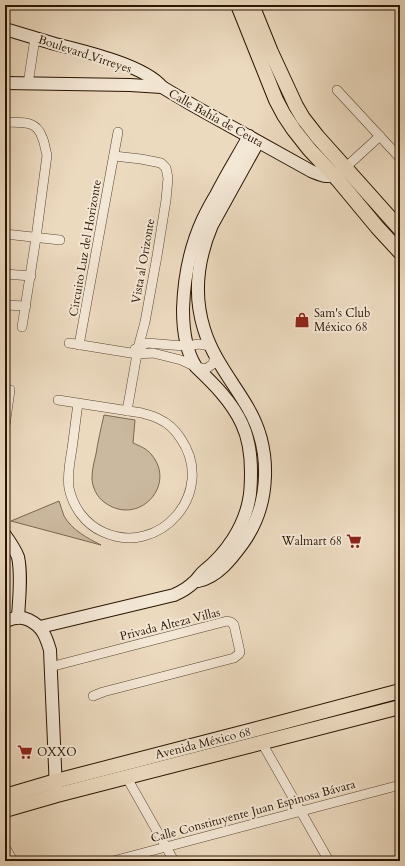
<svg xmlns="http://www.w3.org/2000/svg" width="405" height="866" viewBox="0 0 405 866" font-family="Cardo,serif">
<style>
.green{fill:#cbb99f;stroke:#7a6750}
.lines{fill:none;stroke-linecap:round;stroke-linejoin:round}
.street-casing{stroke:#5a4631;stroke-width:10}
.secondary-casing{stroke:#2a1502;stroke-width:14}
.primary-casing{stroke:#2a1502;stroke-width:16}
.street{stroke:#f3e7d5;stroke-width:9}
.secondary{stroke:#f3e7d5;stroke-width:12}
.primary{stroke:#ecdabf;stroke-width:14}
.labels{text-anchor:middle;stroke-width:4;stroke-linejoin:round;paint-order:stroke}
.street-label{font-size:12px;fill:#2a1502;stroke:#f3e7d5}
.poi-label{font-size:12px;fill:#2a1502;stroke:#f3e7d5;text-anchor:start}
</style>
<rect width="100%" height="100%" fill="#ecdabf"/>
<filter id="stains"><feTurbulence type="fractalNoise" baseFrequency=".005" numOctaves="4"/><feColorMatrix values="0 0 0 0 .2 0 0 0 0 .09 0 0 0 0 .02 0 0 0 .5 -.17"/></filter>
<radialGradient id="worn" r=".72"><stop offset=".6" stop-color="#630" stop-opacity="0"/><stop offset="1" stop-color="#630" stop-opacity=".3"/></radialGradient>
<g class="green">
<path d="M104,415L135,420L133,443C140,446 147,449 151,454C178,485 138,528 104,502C97,497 92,487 92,478C92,470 94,462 96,454C98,441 101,428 104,415Z"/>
<path d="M59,501C61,506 62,511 64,516C72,530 87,538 101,545L11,521Z"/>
</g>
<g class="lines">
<g class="street-casing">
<g id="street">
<polyline points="28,84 35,38"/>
<polyline points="337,90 400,158"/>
<path d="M5,122C20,123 36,119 42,137C45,143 45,149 47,155L36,238L22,327"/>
<polyline points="114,156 141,159 161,163 166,168 168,178 166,200 157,256 145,322 138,348 127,411"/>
<polyline points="346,167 380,136"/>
<polyline points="5,234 60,240"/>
<polyline points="5,274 31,276"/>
<polyline points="5,305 26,306"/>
<polyline points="69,343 137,354 153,353 181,360 196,367 206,369 210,366 213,364 215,355"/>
<polyline points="79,345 118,132"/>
<polyline points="135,349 147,343 171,345 187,346 199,344 210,346"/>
<polyline points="5,389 10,390 5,426"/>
<path d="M58,400L142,413C148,415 154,416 159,419C168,423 176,431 181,439C217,492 160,558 103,532C85,524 73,507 69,488C67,475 70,461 72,449C74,433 76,418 78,403"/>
<polyline points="50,667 227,621 231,622 234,625 240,652 239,654 234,658 103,692 93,696"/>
<polyline points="262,743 329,861"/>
<polyline points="127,778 174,861"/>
<polyline points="5,847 13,861"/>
<polyline points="113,861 400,785"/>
</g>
</g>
<g class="secondary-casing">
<g id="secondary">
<path d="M5,29C22,34 38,39 55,44C83,51 144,65 162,87"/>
<path d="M5,83L130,85L162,87L194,106L311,171C323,176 328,179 340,172"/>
<path d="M5,535C10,542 15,549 18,557C22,575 19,599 18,617"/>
<path d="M198,581C218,577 232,558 243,543C271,504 272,449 248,408C233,382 213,359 204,329C193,294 198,258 212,225L258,142"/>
<path d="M5,621C9,620 13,618 17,618C22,617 25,618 29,620C43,627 46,637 50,650L56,790"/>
<path d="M40,627L174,595C181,592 188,588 194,582C198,579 200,574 204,571C226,554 244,527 249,500C251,491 251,481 251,472C251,456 249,439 242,424C232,402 214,384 196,367C185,350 183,329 183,309C184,278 190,247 203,219C207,211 211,203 216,195C226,175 238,156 249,136"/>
</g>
</g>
<g class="primary-casing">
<g id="primary">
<polyline points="238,5 276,100 284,115 294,130 309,149 338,180 377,227 400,252"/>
<polyline points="252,5 271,52 296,106 303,118 317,136 400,229"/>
<polyline points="5,796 56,781 253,730 400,691"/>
<polyline points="5,810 57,795 400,707"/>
</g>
</g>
<use href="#street" class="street"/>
<use href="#secondary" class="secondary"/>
<use href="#primary" class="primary"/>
</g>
<defs>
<g id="shop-bare" transform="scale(1.2)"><path d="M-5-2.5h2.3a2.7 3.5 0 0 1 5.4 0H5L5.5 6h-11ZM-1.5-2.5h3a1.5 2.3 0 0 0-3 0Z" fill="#8f2418" stroke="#f3e7d5" stroke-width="2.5" paint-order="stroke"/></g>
<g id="supermarket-bare" transform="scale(1.2)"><path d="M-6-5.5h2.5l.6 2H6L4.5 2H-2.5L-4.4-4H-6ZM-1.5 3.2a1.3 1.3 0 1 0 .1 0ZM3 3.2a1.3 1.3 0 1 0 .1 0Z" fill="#8f2418" stroke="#f3e7d5" stroke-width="2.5" paint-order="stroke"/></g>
</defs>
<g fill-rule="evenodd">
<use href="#shop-bare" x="302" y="320"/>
<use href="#supermarket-bare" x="354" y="541"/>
<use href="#supermarket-bare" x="25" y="752"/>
</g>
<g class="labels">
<g class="street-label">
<text transform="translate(85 54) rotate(18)" y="4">Boulevard Virreyes</text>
<text transform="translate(216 118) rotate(29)" y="4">Calle Bahía de Ceuta</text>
<text transform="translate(85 248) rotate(-80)" y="4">Circuito Luz del Horizonte</text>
<text transform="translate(143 261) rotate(-80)" y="4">Vista al Orizonte</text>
<text transform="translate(170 624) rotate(-14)" y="4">Privada Alteza Villas</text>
<text transform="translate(203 743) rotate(-14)" y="4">Avenida México 68</text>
<text transform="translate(253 811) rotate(-15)" y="4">Calle Constituyente Juan Espinosa Bávara</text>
</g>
<g class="poi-label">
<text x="314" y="317">Sam's Club<tspan x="314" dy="14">México 68</tspan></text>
<text x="342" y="545" text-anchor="end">Walmart 68</text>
<text x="37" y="756">OXXO</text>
</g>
</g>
<rect width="405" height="866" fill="none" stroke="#ecdabf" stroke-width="20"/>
<rect x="6" y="6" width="393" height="854" fill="none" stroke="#2a1502" stroke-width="2"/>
<rect x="10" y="10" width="385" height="846" fill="none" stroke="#2a1502"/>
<rect width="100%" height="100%" filter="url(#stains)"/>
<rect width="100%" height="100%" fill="url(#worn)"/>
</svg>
